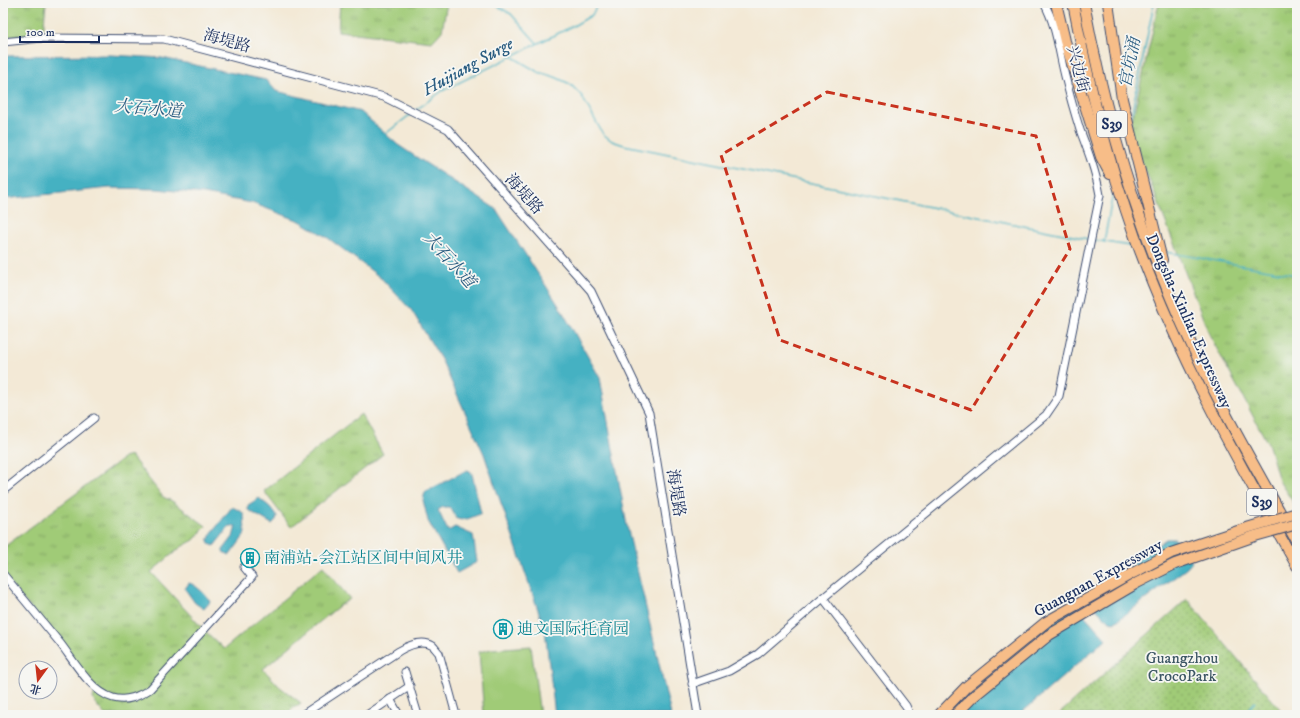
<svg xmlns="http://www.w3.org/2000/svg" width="1300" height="718" font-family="'IM FELL DW Pica','Noto Serif SC',serif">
<defs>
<pattern id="grass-tufts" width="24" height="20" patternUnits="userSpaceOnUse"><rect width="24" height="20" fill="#a0cb77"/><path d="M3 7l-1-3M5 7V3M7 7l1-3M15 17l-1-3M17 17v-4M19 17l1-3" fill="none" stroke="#82a565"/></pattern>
<pattern id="park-dots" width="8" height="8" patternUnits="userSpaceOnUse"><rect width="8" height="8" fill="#a0cb77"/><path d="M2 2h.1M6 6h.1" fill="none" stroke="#82a565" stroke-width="1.8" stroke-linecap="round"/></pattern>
</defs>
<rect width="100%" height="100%" fill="#f6f6f2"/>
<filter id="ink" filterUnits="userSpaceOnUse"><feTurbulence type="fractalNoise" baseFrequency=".025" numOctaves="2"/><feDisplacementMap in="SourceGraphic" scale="8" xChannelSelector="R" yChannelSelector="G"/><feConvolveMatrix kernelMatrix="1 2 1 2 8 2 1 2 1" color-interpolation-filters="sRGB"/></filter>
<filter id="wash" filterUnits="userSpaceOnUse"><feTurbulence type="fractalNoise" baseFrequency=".012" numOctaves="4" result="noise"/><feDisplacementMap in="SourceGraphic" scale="16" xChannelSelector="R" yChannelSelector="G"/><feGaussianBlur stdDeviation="0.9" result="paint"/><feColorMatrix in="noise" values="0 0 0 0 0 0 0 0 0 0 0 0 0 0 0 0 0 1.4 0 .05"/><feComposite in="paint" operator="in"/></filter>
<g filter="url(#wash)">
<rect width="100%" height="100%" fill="#f3e9d6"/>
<g fill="url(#grass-tufts)" stroke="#5e7d6a">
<path d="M3,3h43l-3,31 -40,3z"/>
<path d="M340,3h107l-5,28 -10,11 -94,-11z"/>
<path d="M1159,3h138v505l-18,-27 -10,-35 -60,-112 -58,-150 -22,-50z"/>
<path d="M361,414l22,40 -92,73 -27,-36z"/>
<path d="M131,456l32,41 9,4 34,25 -12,14 -13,7 -30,25 53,58 20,19 99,-83 27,33 -11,7 -76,63 17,18 21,16 -17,12h-179l-10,-12 -2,-5 3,-10 -93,-113v-28h1l120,-89z"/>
</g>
<path fill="url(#park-dots)" stroke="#5e7d6a" d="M1187,599l98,116h-227z"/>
<path fill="#a0cb77" stroke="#5e7d6a" d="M531,646l9,69h-56l-5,-63 12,-3z"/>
<g fill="#44b1c2" stroke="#307090">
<path d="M111,55l51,3 104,22 10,11 85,21 37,33 98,64 65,100 39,69 27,148 44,189h-116l-10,-85 -61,-176 -42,-93 -30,-50 -31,-33 -53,-40 -28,-17 -48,-18 -48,-9 -47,-5 -48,-1 -106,11v-143z"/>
<path d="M467,470l3,1 2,3 9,39c-5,3 -20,10 -25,5 -2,-3 -3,-8 -7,-11h-6l-5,3 10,21 7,-4 18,8 4,27 -20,11 -29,-52 -5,-21 2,-8z"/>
<path d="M259,498l11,9 7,9 -1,4 -4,4 -24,-14v-5z"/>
<path d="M232,507l9,4 3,4 1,17 -1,4 -14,19 -7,-3v-2l10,-13 3,-11h-6l-16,20 -4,-2 -2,-3 3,-7z"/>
<path d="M1166,539h9l13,15 4,8 -5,6 -73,55c-10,-5 -17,-12 -23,-21 23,-24 48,-44 75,-63z"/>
<path d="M189,583c6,1 19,13 21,19l-6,7 -9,-6 -10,-14z"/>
<path d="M1077,607l29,32 -87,76h-63l12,-10 85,-83z"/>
</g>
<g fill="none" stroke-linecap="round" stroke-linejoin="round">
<g stroke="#44b1c2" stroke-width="1.5">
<path d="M492,3l19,11 26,29"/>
<path d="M511,56l27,16 17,5 15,7 11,11 22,39 9,7 12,4 464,94"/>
<path d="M416,110l26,-19 133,-66 17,-10 6,-12"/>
<path d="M1131,117l23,-114"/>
<path d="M384,135l27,-21"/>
<path d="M1094,240l41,7"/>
<path d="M1104,242l9,-49"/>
<path d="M1165,252l132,23"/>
<path d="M1243,715l12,-13"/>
</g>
</g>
</g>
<g filter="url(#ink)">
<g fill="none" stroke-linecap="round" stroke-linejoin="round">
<g stroke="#3b4b70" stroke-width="9">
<g id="minor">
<path d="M3,42l39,-4 122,1 220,58 64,32 143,162 58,122 49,302"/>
<path d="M3,491l91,-73"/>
<path d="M3,574c19,23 38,46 57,69 14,18 30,48 53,55 14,4 26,-2 37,-9l102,-112 -8,-10"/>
<path d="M823,598l83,108 4,9"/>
<path d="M405,672l13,43"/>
<path d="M692,684l37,-13 29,-17 65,-56 223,-183 13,-19 41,-201c-4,-23 -12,-44 -20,-65 -5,-16 -10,-33 -14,-50 -7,-26 -9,-54 -22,-77"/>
<path d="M390,699l9,16"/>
<path d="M302,715l97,-64c10,-6 23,-12 34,-5 2,2 4,5 6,7l17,62"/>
<path d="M367,715l43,-29"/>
</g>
</g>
<g stroke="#3b4b70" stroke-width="12">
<g id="highway">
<path d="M1056,3l9,38 36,116 9,17"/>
<path d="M1073,3c15,79 35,158 62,234 41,115 102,223 162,329"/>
<path d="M1084,3c22,118 58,236 109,345 31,66 68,130 104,194"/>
<path d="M1108,3l14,96 40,161"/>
</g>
</g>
<use href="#minor" stroke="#fff" stroke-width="7"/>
<use href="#highway" stroke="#f7bd88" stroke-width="10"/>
<g stroke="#3b4b70" stroke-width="12" stroke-linecap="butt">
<g id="highway-bridge">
<path d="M939,715l27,-28 80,-65 87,-49 38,-20 79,-26 47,-14"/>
<path d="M955,715l19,-19 75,-61 88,-52 38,-19 80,-28 42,-12"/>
</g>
</g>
<use href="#highway-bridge" stroke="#f7bd88" stroke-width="10"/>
</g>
</g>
<path fill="none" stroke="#c8321e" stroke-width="3" stroke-dasharray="8 5" stroke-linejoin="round" d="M827,92l209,44 34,113 -99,161 -191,-70 -59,-185z"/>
<defs>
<g id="building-ring" transform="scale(1)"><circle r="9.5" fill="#f6f6f2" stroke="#0f9aa8" stroke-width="1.5"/><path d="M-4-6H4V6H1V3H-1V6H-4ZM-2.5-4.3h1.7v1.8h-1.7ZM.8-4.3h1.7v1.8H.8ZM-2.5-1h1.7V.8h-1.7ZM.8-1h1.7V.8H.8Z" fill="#0f9aa8"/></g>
</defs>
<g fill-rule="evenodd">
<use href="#building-ring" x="250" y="558"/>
<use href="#building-ring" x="503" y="629"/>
</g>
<g text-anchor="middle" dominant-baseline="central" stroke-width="3.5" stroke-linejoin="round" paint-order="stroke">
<g fill="#f6f6f2" stroke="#5d6b8a" stroke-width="1">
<rect x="1097" y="111" width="30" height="26" rx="3"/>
<rect x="1247" y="489" width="30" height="26" rx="3"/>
</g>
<g font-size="15" font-weight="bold" fill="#1b2f5e">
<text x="1112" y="124">S39</text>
<text x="1262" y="502">S39</text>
</g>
<g font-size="16" fill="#1b2f5e" stroke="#f6f6f2">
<text transform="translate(227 41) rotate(15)">海堤路</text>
<text transform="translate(1078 69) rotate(76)">兴边街</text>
<text transform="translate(524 194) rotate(48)">海堤路</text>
<text transform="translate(1189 321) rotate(66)">Dongsha-Xinlian Expressway</text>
<text transform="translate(676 493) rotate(81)">海堤路</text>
<text transform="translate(1098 578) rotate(-29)">Guangnan Expressway</text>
</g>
<g font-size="16" fill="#0d838f" stroke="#f6f6f2" text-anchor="start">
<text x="264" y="558">南浦站-会江站区间中间风井</text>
<text x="517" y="629">迪文国际托育园</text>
</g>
<g font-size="16" fill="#3c5664" stroke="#f6f6f2">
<text x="1182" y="658">Guangzhou<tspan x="1182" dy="18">CrocoPark</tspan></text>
</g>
<g font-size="17" font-style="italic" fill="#295c81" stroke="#f6f6f2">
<text transform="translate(1130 63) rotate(-79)">官坑涌</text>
<text transform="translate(468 67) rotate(-29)">Huijiang Surge</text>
<text transform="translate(148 109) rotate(5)">大石水道</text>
<text transform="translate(449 260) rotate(48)">大石水道</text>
</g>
</g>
<rect width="1300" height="718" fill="none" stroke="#f6f6f2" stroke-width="16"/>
<g transform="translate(38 680) rotate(195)"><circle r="19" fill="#f6f6f2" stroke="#9ea6b7"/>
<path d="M0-3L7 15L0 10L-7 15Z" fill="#c8321e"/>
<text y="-6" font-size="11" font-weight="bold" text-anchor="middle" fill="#1b2f5e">北</text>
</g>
<path d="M20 36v6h79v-6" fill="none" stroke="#1b2f5e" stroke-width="2"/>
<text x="26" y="36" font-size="12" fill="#1b2f5e" stroke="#f6f6f2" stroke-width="3" paint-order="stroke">100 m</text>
</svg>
